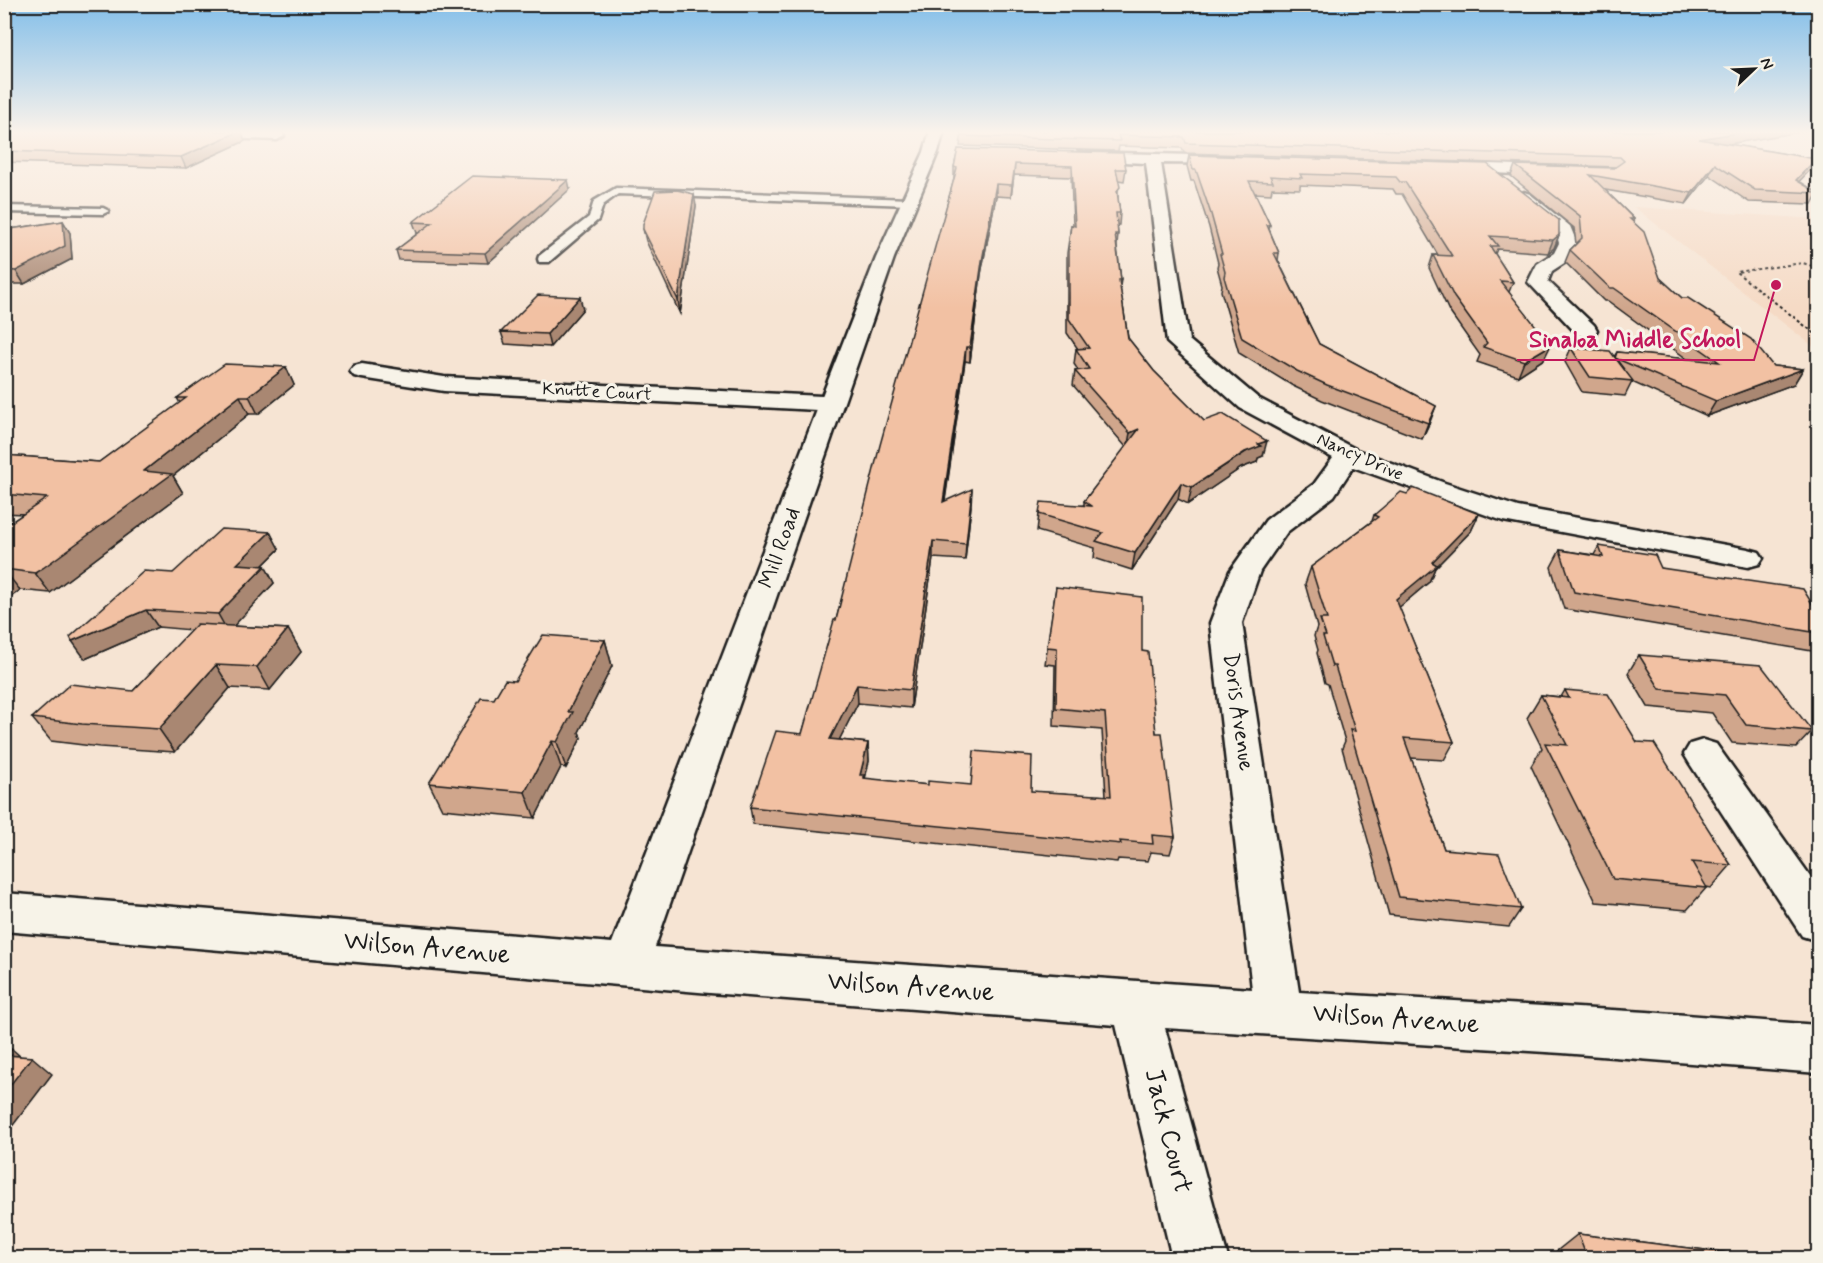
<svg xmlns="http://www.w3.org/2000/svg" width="1823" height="1263" font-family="Mynerve,sans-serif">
<rect width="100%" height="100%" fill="#f6e4d3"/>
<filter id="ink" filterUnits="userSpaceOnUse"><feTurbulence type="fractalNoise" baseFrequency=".0167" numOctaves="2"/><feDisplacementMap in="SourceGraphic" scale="12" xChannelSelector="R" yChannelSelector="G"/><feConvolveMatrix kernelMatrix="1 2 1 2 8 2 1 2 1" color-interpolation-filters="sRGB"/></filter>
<g filter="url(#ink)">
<path fill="#f5dac5" d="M1634,207l184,12v131z"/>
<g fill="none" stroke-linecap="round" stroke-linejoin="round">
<g stroke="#1c1c1c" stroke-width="5">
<g id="lane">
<path d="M616,188l293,11 6,3 -6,3 -291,-11 -15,11 -5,15 -49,42h-10l-1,-3 1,-3 50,-39 5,-16z"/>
<path d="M4,206l99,2 6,3 -6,3 -99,-2z"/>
</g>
</g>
<g stroke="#1c1c1c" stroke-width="5">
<g id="street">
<path d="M137,131h129l16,2 2,3 -7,4 -133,-5z"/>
<path d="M930,131h14l-6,21 -44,106 -239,689 597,42 -42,-366 20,-52 36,-51 48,-36 19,-26 -93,-50 -73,-66 -21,-179 -67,-3 -7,-4 7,-4 153,4 5,2 3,3 -3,3 -76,-1 28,177 69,58 99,52 88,33 73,24 230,42 11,3 4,6 -4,6 -11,3 -245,-46 -150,-54 -19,29 -47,36 -27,39 -18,52 57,369 348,20 171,13v48l-256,-20 -397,-25 63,230h-56l-56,-233 -406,-32 -706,-62v-38l608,50 205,-533 -373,-19 -82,-13 -8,-2 -4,-5 4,-5 8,-2 82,13 378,19 54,-138 48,-106z"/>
<path d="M1451,163l108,3 8,5 -8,5 -113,-5 -3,-3z"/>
<path d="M1524,192l6,2 40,32 7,17 -8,17 -17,11 -4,10 46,44 3,5 -3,5 -8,1 -8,-1 -50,-53 9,-18 17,-11 5,-10 -3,-11 -40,-35z"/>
<path d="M1703,740l13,4 102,143v54l-16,-5 -112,-172 -6,-10 6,-10z"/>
</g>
</g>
<path stroke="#1c1c1c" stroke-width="2" stroke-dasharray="3 3" stroke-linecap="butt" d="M1818,268l-15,-5 -67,9 82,64"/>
<use href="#lane" fill="#f7f3e8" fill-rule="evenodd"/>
<use href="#street" fill="#f7f3e8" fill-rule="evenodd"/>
</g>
<g fill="#d0a68c" stroke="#1c1c1c" stroke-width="1.5">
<path d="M4,131l241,10 -59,27 -182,-6z"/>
<path d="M962,131h843l-78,13 89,15 -6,11 -11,11 19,12 -6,11 -63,-2 -40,-27 -23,29 -81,-14 29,29 -1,2 27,57 22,20 91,68 30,3 -9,15 -87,32 -75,-34 -7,14 -43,-4 -17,-30 6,-14 43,9 3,-5 70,7 -79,-58h-4l-39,-39 5,-12 6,-6 -2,-16 -63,-52 4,-11 99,3 1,-1 -431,-14 -2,-5 -63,-2 -1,5 -158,-5z"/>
<path d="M958,149l168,20 -2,12 -6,-1v18l2,15 -1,12h-2l1,9 -1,12 4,34 -1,6 8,52 26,33 50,50 59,35 -5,2 -1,4 -16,6 -53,36 -10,-5 -46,71 -38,-12 1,-10 -58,-17 2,-17 45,-9v-4l42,-54 -53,-62 2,-14 3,-1 -4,-6 2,-15h2l-11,-16v-80l4,-28h2l-2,-48 -57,-2 -3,22 -15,-1 -15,78 -11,88 -5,-1 -20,140 26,5 -6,54 -32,-2 -22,150 -53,-5 -19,37 29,3 1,18 -4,18 63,6 178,11 -4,-66 -48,-4 1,-61 -10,-1 11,-77 86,64 14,82 19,104 -5,17 -19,-2 -3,9 -30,-2 -1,3 -364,-38 -3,-17 52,-73 34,-114 118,-441v-12z"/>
<path d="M1189,155l298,9 72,71 -5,13 -6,5 -51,-4 -2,5 18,28 -4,10 35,67 -26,17 -41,-14 3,-7 -31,-44 -20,-43 4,-13h5l-36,-61h-6l-3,-5 -93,-4v4l-28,-1 -1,6 -16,-1 15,32 -1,4 10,24 -1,7 41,84 117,62 -14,33 -100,-39 -29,-14 -54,-33 -18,-62 1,-6 -5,-18 1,-4 -9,-36 -15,-46h-3l-4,-15z"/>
<path d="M570,189l-82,74 -89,-3 -3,-10 22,-17h-1l-4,-11z"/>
<path d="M696,206l-16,108 -34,-73 -3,-12z"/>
<path d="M63,221l7,12 2,26 -48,25h-20v-54z"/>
<path d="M583,309l-33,38 -45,-3 -4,-12z"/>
<path d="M286,367l8,18 -36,29h-9l-76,62 10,17 -133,100 -30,-3 -16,12v-75l19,-13 -19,-1v-58l95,7 81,-59 -3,-5z"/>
<path d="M1479,514l-8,17 -36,37 -6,14 -30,25 55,135 -10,18 -33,-2 33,91 77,60 -12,18 -120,-12 -47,-167 3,-7 -17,-57 -3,-1 -8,-30 1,-3 -4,-14 3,-9 -12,-43 6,-17 61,-46 2,-6z"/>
<path d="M270,532l9,17 -17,17h3l9,17 -41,43 55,3 13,23 -31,38 -40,-2 -55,64 -75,-5 -49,-6 -19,-23 101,-27 59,-61 -34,-3 -73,32 88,-86z"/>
<path d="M1599,546l62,22 157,45v39l-254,-43 -13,-42 9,-17 34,5z"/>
<path d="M605,640l7,26 -33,66 2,6 -15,30 -5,-1 -26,51 -93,-9 -13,-26 86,-102z"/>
<path d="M1639,655l173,76 -16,17 -64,-5 -20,-30 -64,-6 -20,-34z"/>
<path d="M1565,690l72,52 94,123 -20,23 -4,-1 -20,23 -91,-8 -65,-136 11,-18 -15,-30 14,-23 20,2z"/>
<path d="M1578,1234l191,24h-215l-1,-4z"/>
</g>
<g fill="#a98772" stroke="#1c1c1c" stroke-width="1.5">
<path d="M240,131h1l4,10 -59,27 -5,-11z"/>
<path d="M1748,131h57l-111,19 5,-11z"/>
<path d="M1816,159l-6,11 -20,21 6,-11z"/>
<path d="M1015,164l-1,11 -3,22 1,-12z"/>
<path d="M1715,164l-6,11 -23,29 6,-11z"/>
<path d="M568,180l2,9 -82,74 -3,-10z"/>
<path d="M996,184v12l-15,78 -11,88v-15l12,-86z"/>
<path d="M694,194l2,12 -16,108 -2,-14z"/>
<path d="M63,221l7,12 2,26 -48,25 -8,-13z"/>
<path d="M1559,235l-5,13 -6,5 5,-13z"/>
<path d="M580,297l3,12 -33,38 -3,-13z"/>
<path d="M1551,345l-7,14 -26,17 6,-15z"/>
<path d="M966,347l-1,14 -23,158 1,-17z"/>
<path d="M286,367l8,18 -36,29 -9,-18z"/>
<path d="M1803,369l-9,15 -87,32 9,-15z"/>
<path d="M240,396l9,18 -76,62 10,17 -133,100 -15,-20 109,-102z"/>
<path d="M1436,406l-6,16 -8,17 6,-16z"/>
<path d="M1139,429l-12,20 3,-16z"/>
<path d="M1267,441l-4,15 -5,2 -1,4 -16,6 -53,36 4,-17 66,-43z"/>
<path d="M1181,483l-3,16 -46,71 3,-17z"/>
<path d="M972,489l-1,17 -6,54 1,-16z"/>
<path d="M1479,514l-8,17 -36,37 -6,14 -40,34 7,-17z"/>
<path d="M270,532l9,17 -32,32 -10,-17z"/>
<path d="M933,541v17l-22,150v-18z"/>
<path d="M265,566l9,17 -46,49 -10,-18z"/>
<path d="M4,570l16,20 -16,12z"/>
<path d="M146,610l12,17 -73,32 -13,-18z"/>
<path d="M288,629l13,23 -31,38 -13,-23z"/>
<path d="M605,640l7,26 -33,66 2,6 -15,30 -9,-26 11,-30z"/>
<path d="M216,665l14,23 -55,64 -16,-23z"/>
<path d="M857,685l1,18 -27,53 -1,-17z"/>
<path d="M552,741l9,26 -26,51 -10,-26z"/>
<path d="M868,743l1,18 -4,17 -5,-3z"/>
<path d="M12,1049l16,14 4,-6 20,17 -48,63v-44l3,-38z"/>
</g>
<g fill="#f2c1a3" stroke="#1c1c1c" stroke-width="1.5">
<path d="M4,131h236l-59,26 -177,-6z"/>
<path d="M962,131h786l-49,8 117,20 -20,21 22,13 -63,-3 -40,-26 -23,29 -102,-18 44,44h-4l14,13 16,46 22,20h6l63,41 22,27 30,3 -87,32 -101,-43 2,-6 102,10 -105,-74h-4l-40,-38 12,-12 -2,-22 -65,-51 99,3 10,-7 -4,-4 -434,-14 -2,-6 -66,-2 2,6 -159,-5z"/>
<path d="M958,149l165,4 3,16h-10l4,18 -3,4 3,22h-4l2,21h-3l6,46h-2l9,58 26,33 50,50 19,-7 44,27 -9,3 3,2 -16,6 -53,35 -11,-4 -46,70 -39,-12 7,-8 -64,-19 2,-12 50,4 -7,-5 55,-72 -9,4 -55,-62 14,-2 -13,-20 13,-1 -20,-29v-78l2,-16 4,1 -3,-60 -57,-2 -3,21 -16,-1 -14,77 -12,86h-4l-23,155 29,-13 -6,55 -33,-3 -22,149 -54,-5 -27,54 38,4 -8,32h4v3l64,7v-4l43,4 3,-34 58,5 -1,35 80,5 -6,-83 -49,-5 1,-60 -10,-1 9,-60 86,10v54l6,1 8,81h6l13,104 -23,-2 1,9 -33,-3 1,3 -371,-37 26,-76 26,3 32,-114h2l44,-175 77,-277 -3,-1z"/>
<path d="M1189,155l298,9 72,56v15l-6,5 -63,-4 8,10h-8l23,36 -13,-1 51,64 -27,16 -41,-14 4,-4 -33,-46 -21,-42 19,1 -47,-74h-5l-4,-5 -96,-3 2,4 -32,-2 3,6 -24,-1 21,44h-3l12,28h-5l45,91 117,62 -8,17 -101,-38 -30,-14 -55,-33 -18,-61 1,-5 -5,-18h2l-11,-40 -15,-44h-3z"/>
<path d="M472,176l96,4 -83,73 -89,-3 36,-27 -19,-1z"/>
<path d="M677,190l17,4 -16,106 -35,-71v-5l12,-33z"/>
<path d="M63,221l2,25 -49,25 -12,-1v-40z"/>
<path d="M538,295l42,2 -33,37 -46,-2z"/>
<path d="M1571,348l39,3 23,30 -43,-4z"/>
<path d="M225,364l61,3 -37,29h-9l-96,75 28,3 -129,94 -8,5 -31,-4v-42l43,-29 -43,-4v-39l95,7 87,-64h-9z"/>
<path d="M1413,488l66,26 -47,48 5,3 -41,34 58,143 -50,-4 40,111 55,5 22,55 -122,-12 -49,-167 5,1 -20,-65h-3l-9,-30h3l-6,-17h7l-16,-52 67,-50 -4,-2 27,-23 6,2z"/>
<path d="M221,529l49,3 -33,32 28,2 -47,48 -72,-4 -74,31 -2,-4 74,-66 29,2z"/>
<path d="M1599,546l56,9 6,13 142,21 15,24v20l-244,-41 -14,-42 43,7z"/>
<path d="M197,624l91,5 -31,38 -41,-2 -57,64 -77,-5 -50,-6 38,-34 63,7z"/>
<path d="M543,635l62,5 -37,72h5l-16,30 -5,-1 -27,51 -96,-9 52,-85 13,1 11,-19 10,1z"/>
<path d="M1639,655l122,10 51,66 -66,-6 -21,-30 -65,-6z"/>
<path d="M1565,690l43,4 29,48 17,1 77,122 -39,-3 15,26 -94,-9 -68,-136 22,2 -26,-50 28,3z"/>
<path d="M4,1048l8,1 -5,6 25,2 -28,36z"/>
<path d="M1578,1234l191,24h-182z"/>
</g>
</g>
<linearGradient id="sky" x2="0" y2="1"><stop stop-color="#82bee9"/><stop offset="0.43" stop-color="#fbf3eb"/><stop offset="1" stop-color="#fbf3eb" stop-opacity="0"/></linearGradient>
<rect width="1823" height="308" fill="url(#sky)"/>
<g text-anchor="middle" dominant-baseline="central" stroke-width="6" stroke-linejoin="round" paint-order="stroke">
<g font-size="18" fill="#1c1c1c" stroke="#f7f3e8">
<text transform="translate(597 392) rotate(3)">Knutte Court</text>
<text transform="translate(1360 457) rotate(24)">Nancy Drive</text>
</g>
<g font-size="22" fill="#1c1c1c" stroke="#f7f3e8">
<text transform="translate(780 548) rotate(-70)">Mill Road</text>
<text transform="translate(1238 712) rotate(82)">Doris Avenue</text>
</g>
<g font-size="27" fill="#1c1c1c" stroke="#f7f3e8">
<text transform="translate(427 948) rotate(5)">Wilson Avenue</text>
<text transform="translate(911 987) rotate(4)">Wilson Avenue</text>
<text transform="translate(1396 1019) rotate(4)">Wilson Avenue</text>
<text transform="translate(1168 1131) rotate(76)">Jack Court</text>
</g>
</g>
<path fill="none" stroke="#c2185b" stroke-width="2" d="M1776 285L1754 360H1517"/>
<circle fill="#c2185b" stroke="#f7f3e8" stroke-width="2" cx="1776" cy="285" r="6"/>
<g font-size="24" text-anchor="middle" font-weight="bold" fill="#c2185b" stroke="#f7f3e8" stroke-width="6" stroke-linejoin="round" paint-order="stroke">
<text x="1635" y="347">Sinaloa Middle School</text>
</g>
<rect width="1823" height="1263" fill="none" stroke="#f7f3e8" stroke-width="24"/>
<rect x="12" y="12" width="1799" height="1239" fill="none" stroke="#1c1c1c" stroke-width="2" filter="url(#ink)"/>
<g transform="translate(1754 69) rotate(67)" stroke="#f7f3e8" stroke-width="4.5" paint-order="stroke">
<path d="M0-4.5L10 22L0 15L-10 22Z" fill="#1c1c1c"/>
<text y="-9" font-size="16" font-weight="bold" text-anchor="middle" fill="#1c1c1c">N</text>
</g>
</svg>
